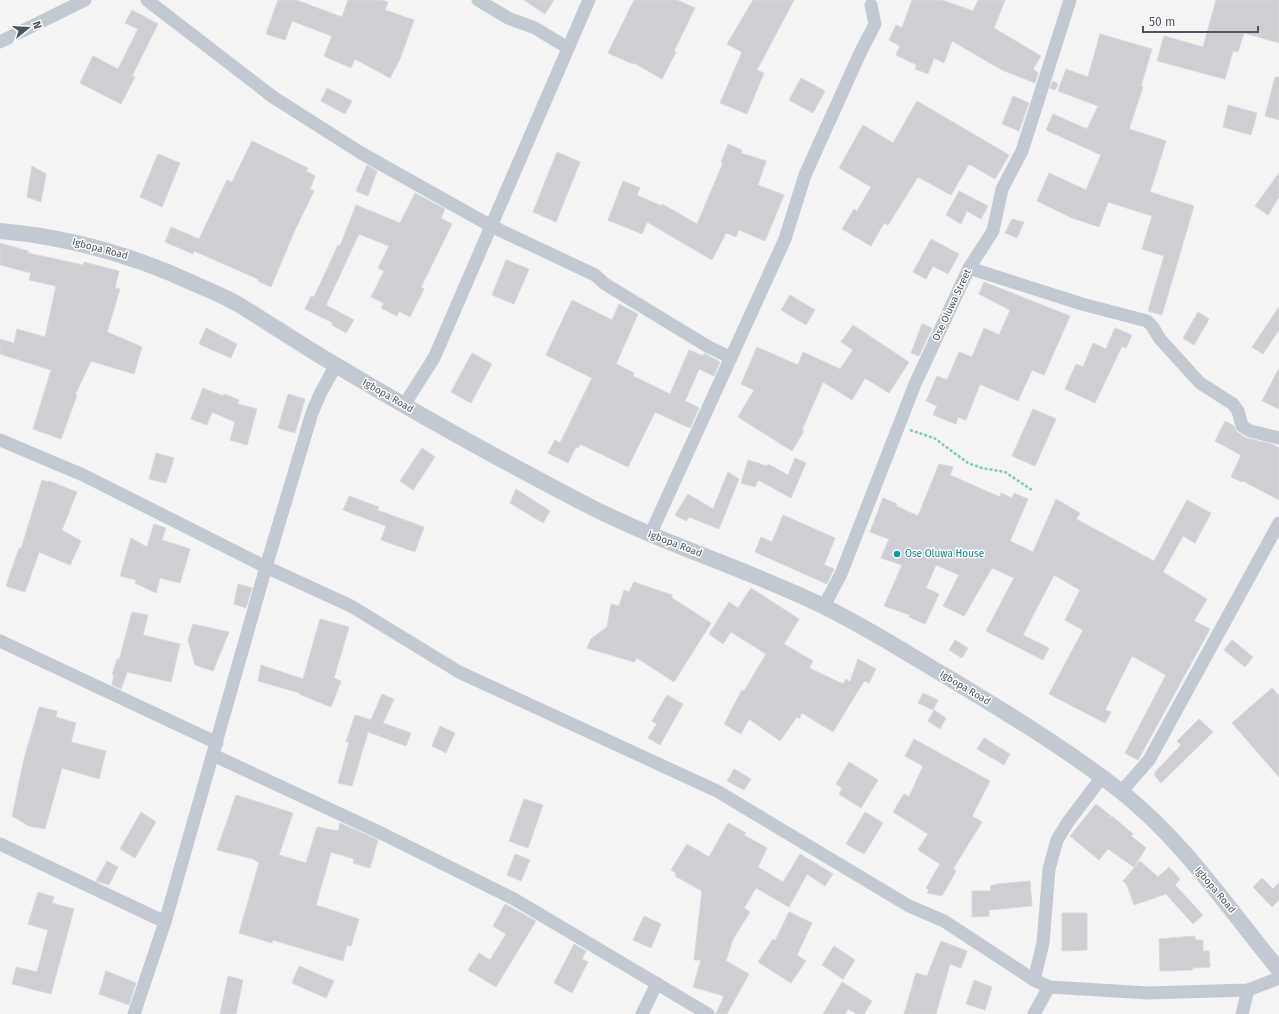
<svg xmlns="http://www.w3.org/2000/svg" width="1279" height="1014" font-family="'Fira Sans',sans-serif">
<rect width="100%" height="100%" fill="#f5f3f3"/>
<g fill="#cdcfd5" stroke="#d7d9de">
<path d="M278,0h18l46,17 6,-17h33l7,2 -3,8 29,10 -14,39 -10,19 -35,-19 -4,9 -27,-12 8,-20 -40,-15 -7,19 -19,-6z"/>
<path d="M524,0h30l-9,14z"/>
<path d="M634,0h43l18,8 -21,43 2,1 -14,27 -28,-16 -1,1 -25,-11z"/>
<path d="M753,0h41l-37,70 7,3 -17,41 -27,-11 22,-51 -15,-8z"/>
<path d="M912,0h30l31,11 5,-11h27l-11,28 47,28 -8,13 5,4 -3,10 -33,-13 -50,-29 -8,22 -10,-5 -6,16 -13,-5 2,-4 -21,-10 4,-9 -11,-6 7,-15 6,3z"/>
<path d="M1216,0h63v43l-35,-10 -6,19 -5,-1 -8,28 -68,-18 7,-25 39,11z"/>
<path d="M132,10l26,14 -26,52 3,1 -14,27 -41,-21 13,-27 25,13 20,-40 -13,-6z"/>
<path d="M1100,34l52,15 -11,37 2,1 -14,42 37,12 -16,51 44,14 -32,109 -14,-4 16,-55 -22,-7 10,-33 -44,-14 -9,25 -27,-9 -35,-17 12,-28 37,17 15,-35 -55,-25 7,-16 34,15 11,-23 -40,-15 8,-22 22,8z"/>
<path d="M1275,77h4v43l-14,-4z"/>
<path d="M801,78l24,13 -12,22 -24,-13z"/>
<path d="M1053,81l5,3 -3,6 -5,-2z"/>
<path d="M327,88l25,13 -7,13 -24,-13z"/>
<path d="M1013,96l16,7 -10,28 -17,-7z"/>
<path d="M917,101l92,54 -14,24 -26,-15 -18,31 -33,-18 -30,48 -4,-2 -13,23 -29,-17 12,-20 3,2 14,-24 -32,-19 24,-43 30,18z"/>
<path d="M1228,105l29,8 -6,22 -28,-8z"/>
<path d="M252,141l56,27 -2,3 9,5 -5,13 4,2 -20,41 -23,55 -13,-6v-2l-64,-28 -1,3 -28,-12 6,-15 28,12 28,-59 5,2z"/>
<path d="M728,144l14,6 -1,3 25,8 -8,24 26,10 -19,46 -26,-11 -3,7 -10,-4 -14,27 -65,-38 -5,12 -34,-14 15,-39 17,7 -3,7 24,11 1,-2 35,20 26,-61 -2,-1z"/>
<path d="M557,152l23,10 -24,60 -23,-10z"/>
<path d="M158,154l22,9 -18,44 -22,-10z"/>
<path d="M367,165l10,6 -9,25 -12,-5z"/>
<path d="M32,166l14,8 -5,28 -14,-5z"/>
<path d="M1279,173v24l-11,18 -13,-9z"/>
<path d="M959,191l29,15 -7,13 -14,-8 -6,13 -15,-9z"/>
<path d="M415,193l30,16 -4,9 11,6 -31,63 3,2 -14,28 -11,-6 -2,5 -16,-8 3,-5 -13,-6 13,-26 -6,-3 11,-22 -30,-12 -33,71 28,15 -8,13 -14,-8 1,-2 -28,-14 6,-13 3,1 24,-52 2,1 16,-41 44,18z"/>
<path d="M1012,219l12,3 -7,16 -12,-5z"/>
<path d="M931,239l28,15 -11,20 -15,-8 -7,13 -13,-7z"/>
<path d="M0,243l28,8v2l55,12 1,-3 35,9 -4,17 5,1 -13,43 35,15 -8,27 -43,-13 -16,34h2l-16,44 -28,-10 18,-59 -51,-16v-15l14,4 3,-14 28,8 11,-51 -27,-6 2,-7 -31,-8z"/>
<path d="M506,260l23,9 -15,35 -22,-9z"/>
<path d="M984,282l86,34 -26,59 -12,-5 -14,31 -38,-17 -14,36 -8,-3 -2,7 -23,-9 4,-9 -11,-5 11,-25 10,4 12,-28 13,5 12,-29 15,7 11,-25 -31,-16z"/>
<path d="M790,295l25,15 -9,15 -25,-15z"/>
<path d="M572,300l40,20 7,-16 19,10 -22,50 18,9 -1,3 37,18 19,-44 14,6 1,-3 16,9 -6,14 -15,-7 -14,32 14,7 -9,20 -35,-16 -27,55 -48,-23 -2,4 -2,-1 -8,16 -20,-10 7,-13 5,3 32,-65 -46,-23z"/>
<path d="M1279,307v23l-16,24 -11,-7z"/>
<path d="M1198,312l11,7 -15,26 -11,-7z"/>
<path d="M922,324l10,4 -13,28 -8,-3z"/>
<path d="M853,325l56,37 -20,31 -24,-15 -13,22 -29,-18 -21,48 2,1 -12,20 -54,-34 16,-27 -13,-6 16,-37 41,18 5,-13 37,17 13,-19 -12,-8z"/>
<path d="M206,328l31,16 -6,14 -32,-14z"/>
<path d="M1115,328l17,7 -6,13 -4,-2 -27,57 -30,-14 11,-25 7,3 10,-24 13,6z"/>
<path d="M472,353l20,11 -21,39 -20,-11z"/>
<path d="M1279,368v41l-17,-8z"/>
<path d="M203,388l20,8 1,-2 15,6 -1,4 19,5 -10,36 -17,-5 5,-18 -23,-10 -5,13 -16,-6z"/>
<path d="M288,394l17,5 -10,34 -17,-5z"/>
<path d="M1033,409l23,10 -21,47 -23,-10z"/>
<path d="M1225,421l9,5 3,6 9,6 26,6 7,4v52l-36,-19 -1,1 -11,-5 10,-22 -26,-14z"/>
<path d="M422,448l13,9 -22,33 -13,-9z"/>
<path d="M156,453l18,5 -8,25 -17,-4z"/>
<path d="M795,458l11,5 -15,35 -33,-18 -3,7 -14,-4 7,-23 19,6 1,-2 20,11z"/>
<path d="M939,464l14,3 -3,8 50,22 1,-4 11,5 2,-5 14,6 -18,42 23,11 23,-53 24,14 -4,6 78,42 33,-61 24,13 -16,30 -12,-7 -20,36 44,27 -13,22 16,8 -72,131 -13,-7 41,-78 -34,-19 -27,54 6,2 -6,11 -56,-29 34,-64 -18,-10 15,-30 -26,-15 -31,60 26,13 -6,12 -57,-29 28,-53 -22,-10 -28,48 -21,-10 16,-31 -23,-10 -10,23 13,6 -14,30 -16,-7 1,-2 -26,-9 18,-41 -21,-7 8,-19 -19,-7 13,-34 14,6 -1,2 22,10z"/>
<path d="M728,472l11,7 -20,50 -30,-12 -3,4 -11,-6 13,-21 25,15z"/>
<path d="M42,480l6,2 1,-1 28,11 -15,38 19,11 -11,24 -31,-13 -14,40 -19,-6 13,-38 2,1z"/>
<path d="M516,489l34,22 -7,12 -33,-20z"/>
<path d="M349,496l30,11 -2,3 47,17 -9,25 -34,-12 5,-14 -43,-16z"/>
<path d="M783,515l52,23 -11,27 10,4 -7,15 -72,-32 6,-15 11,5z"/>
<path d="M154,524l12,4 -4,12 28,9 -10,34 -20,-5 -4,15 -21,-10 1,-3 -16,-4 11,-38 16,9z"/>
<path d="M634,582l38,13v3l39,25 -37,59 -37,-24 -3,4 -47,-14 4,-9 16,-12 4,-23 8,2 5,-16 5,2z"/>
<path d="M238,584l14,4 -6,20 -12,-4z"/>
<path d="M751,588l48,31 -15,25 29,17 -4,7 34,16 3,-5 4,3 8,-23 18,10 -7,14 -5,-2 -31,51 -31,-19 -3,6 -2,-2 -17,24 -31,-22 -8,15 -17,-10 18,-34 2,1 22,-37 -35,-22 -8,12 -14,-10 20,-32 9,6z"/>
<path d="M132,612l16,3 -5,20 37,9 -9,38 -44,-10 -6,17 -9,-4 2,-10h-2l5,-16 2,1z"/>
<path d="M320,619l29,8 -15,51 7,3 -10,26 -32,-13 1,-1 -42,-12 3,-16 42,14z"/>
<path d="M193,624l36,8 -16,39 -18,-6 -7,-25z"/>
<path d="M955,640l13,8 -6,10 -13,-8z"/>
<path d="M1232,640l21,17 -8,10 -21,-17z"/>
<path d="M1272,688l7,8v81l-47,-54z"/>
<path d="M923,693l15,7 -5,10 -15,-7z"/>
<path d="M382,694l12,5 -11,24 28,10 -5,13 -38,-14 -16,54 -14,-3 11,-41h-3l9,-27 16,5z"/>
<path d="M667,695l16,9 -23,41 -12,-7 9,-14 -5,-3z"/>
<path d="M39,707l18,4 -1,6 20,6 -5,19 35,9 -7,28 -37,-11 -17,61 -16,-3 -17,-10 12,-57z"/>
<path d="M934,710l12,8 -6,11 -12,-8z"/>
<path d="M1199,719l14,13 -52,51 -6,-7v-4l26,-27 -4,-4z"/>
<path d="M440,726l15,7 -9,20 -14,-7z"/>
<path d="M984,738l26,16 -6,11 -27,-16z"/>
<path d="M914,739l76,42 -18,35 10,6 -29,47 3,2 -14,25 -15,-3 2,-3 -3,-2 14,-24 -22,-14 10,-16 -35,-22 11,-18 5,3 14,-31 -18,-10z"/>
<path d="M849,762l29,18 -17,28 -22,-14 3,-6 -6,-4z"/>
<path d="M734,769l17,10 -7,11 -17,-9z"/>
<path d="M236,795l57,18 -14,42 27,8 11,-36 21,4 2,-8 38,17 -8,28 -17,-5 1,-4 -23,-7 -15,53 43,14 -8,27 -4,-1 -4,16 -70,-21 -1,3 -33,-10 20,-70 -6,-4 -36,-9z"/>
<path d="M524,799l19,6 -15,43 -19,-7z"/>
<path d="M1096,804l14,11 -2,3 4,-2 21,18 -2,2 15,12 -12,19 -26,-18 -9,11 -29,-24z"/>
<path d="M141,812l15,10 -21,36 -15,-9z"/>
<path d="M865,812l18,11 -19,31 -18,-10z"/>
<path d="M728,823l18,10 -2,2 23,13 -9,19 25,15 17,-28 33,20 -8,12 -18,-12 -18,33 -33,-19 -12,20 6,4 -17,27 -7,22 23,13 -22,40h-11l8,-18 -31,-9 8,-27h-7l8,-69 -27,-15 1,-3 -5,-3 16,-26 22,13z"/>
<path d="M515,854l15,6 -9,21 -14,-6z"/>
<path d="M107,861l11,6 -9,18 -13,-4z"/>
<path d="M1140,861l18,16 11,-10 11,12 -5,6 28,30 -10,9 -27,-30 -32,11 -7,-20 -4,-4z"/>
<path d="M1262,878l11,11 6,-7v18l-7,7 -19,-20z"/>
<path d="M1030,881l2,25 -43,4v6l-17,1v-26h19l-1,-5 8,-2z"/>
<path d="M38,892l16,5 -2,6 22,6 -23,85 -39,-10 4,-17 21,5 11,-42 -20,-6z"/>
<path d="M505,904l31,17 -40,66 -28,-17 11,-17 11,7 16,-26 -13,-8z"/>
<path d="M789,912l23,11 -15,32 9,6 -15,22 -33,-21 15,-23 2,2z"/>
<path d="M1062,913h25v37l-25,1z"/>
<path d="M644,916l17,8 -10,24 -18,-8z"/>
<path d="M1195,936v4h8v11h6l1,16 -17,1 -1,2 -32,1 -1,-32z"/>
<path d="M941,941l26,10 -6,17 -11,-4 -14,50h-32l12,-41 11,3z"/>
<path d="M574,944l12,7 -4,8 6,3 -16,31 -18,-10z"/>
<path d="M834,946l21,14 -12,19 -21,-14z"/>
<path d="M299,966l35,15 -8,17 -34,-15z"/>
<path d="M106,971l30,12 -7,22 -30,-11z"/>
<path d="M228,976l15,4 -7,34h-16z"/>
<path d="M974,980l18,7 -7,23 -19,-6z"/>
<path d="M842,982l30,19 -8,13h-7l-9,-5 -3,5h-22z"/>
</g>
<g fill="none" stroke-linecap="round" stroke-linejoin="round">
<path stroke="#7ad0a6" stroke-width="2.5" stroke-dasharray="3 2" stroke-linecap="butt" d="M910,430l24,8 34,25 14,5 23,4 27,18"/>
<g stroke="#c1cad2" stroke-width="13">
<path d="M147,0l126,97 88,56 130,73 104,49 10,9 102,62 24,12"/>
<path d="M478,0l30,18 27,10 33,20"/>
<path d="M0,42l85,-42"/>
<path d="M969,268l113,36 65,17 5,5 8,13 40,44 33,21 5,7 4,15 8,5 29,7"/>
<path d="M404,405l30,-47 155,-358"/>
<path d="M0,440l83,35 183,92 85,39 108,66 258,119 192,115 35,15 90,59"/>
<path d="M650,535l135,-296 20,-64 56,-124 11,-21 3,-6 -4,-19"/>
<path d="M824,606l17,-32 74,-190 54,-116 24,-37 9,-42 20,-38 48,-151"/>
<path d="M0,641l217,102"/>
<path d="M213,755l170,79 131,65 194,115"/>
<path d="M1121,792l28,-32 130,-237"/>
<path d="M0,844l165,78"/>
<path d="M1049,987l100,6 99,-3 31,-12"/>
<path d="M134,1014l31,-92 101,-355 46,-154 8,-19 16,-29"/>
<path d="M642,1014l15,-31"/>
<path d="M1034,1014l15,-27 -15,-7 9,-37 6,-74 8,-29 11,-18 34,-45"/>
<path d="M1242,1014l6,-24"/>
</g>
<path stroke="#c1cad2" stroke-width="16" d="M0,231c68,6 133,24 195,53 14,6 28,12 41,19 35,21 68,44 103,64 82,49 165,95 250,139 76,39 159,63 236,101 43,21 83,47 124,71 58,35 116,70 170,112 64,50 109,118 160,180"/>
</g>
<circle fill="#0f9aa8" stroke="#fff" stroke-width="1.5" cx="897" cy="554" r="4"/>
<g text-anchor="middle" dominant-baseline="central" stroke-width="3" stroke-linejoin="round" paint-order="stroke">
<g font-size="10" fill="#4a5661" stroke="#fff">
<text transform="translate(100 249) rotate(15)">Igbopa Road</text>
<text transform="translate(952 305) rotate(-65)">Ose Oluwa Street</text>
<text transform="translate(388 396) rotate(30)">Igbopa Road</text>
<text transform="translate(675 544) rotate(21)">Igbopa Road</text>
<text transform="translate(965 688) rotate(31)">Igbopa Road</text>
<text transform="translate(1215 890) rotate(50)">Igbopa Road</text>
</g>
<g font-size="10" fill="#0d838f" stroke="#fff" text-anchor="start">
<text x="905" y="554">Ose Oluwa House</text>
</g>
</g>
<g transform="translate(28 28) rotate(72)" stroke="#ffffff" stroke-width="3" paint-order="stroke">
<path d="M0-3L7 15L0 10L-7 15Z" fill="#4a5661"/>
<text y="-6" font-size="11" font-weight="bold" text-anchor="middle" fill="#4a5661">N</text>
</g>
<path d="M1143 26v6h115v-6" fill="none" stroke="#4a5661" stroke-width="2"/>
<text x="1149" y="26" font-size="12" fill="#4a5661" stroke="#ffffff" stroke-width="3" paint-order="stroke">50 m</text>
</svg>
